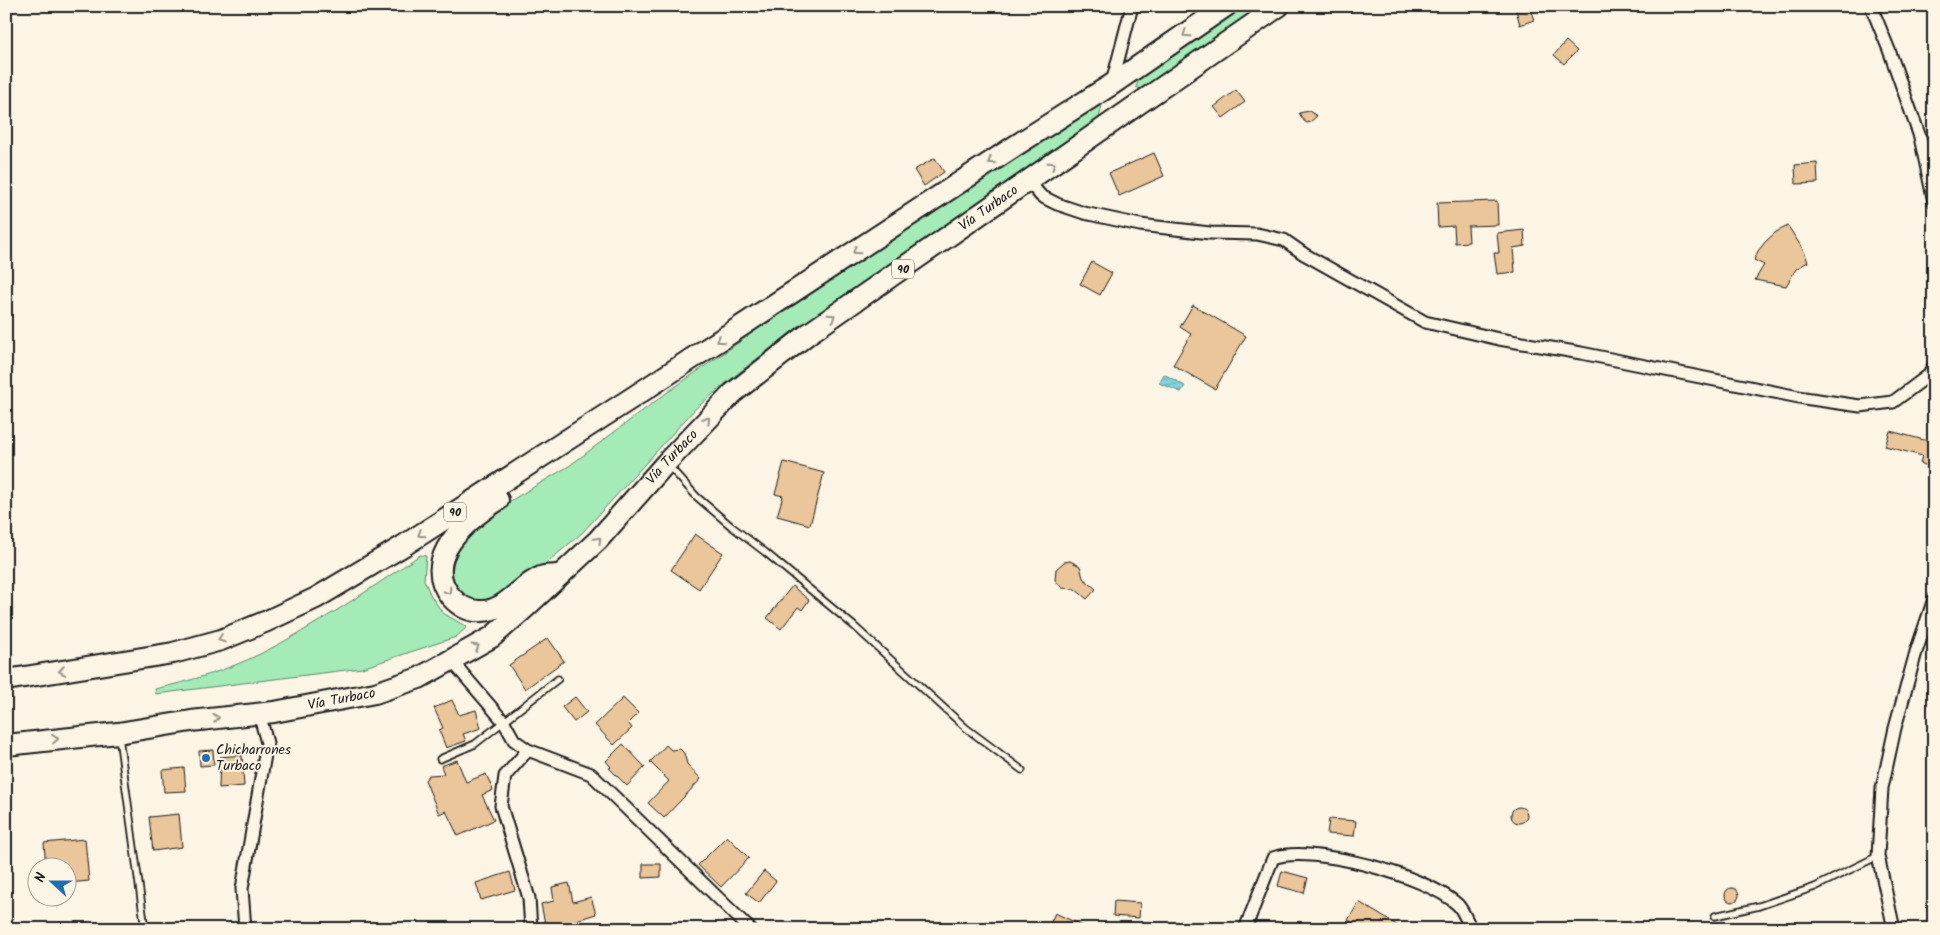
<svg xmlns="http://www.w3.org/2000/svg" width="1940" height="935" font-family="Kalam,sans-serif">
<defs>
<pattern id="water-rules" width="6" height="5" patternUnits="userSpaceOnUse" patternTransform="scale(1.25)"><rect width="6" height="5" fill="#82d4da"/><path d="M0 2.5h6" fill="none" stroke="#70b5ba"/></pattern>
</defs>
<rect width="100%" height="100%" fill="#fcf5e5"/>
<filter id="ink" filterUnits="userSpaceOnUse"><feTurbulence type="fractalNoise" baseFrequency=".02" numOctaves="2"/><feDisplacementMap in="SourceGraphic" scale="10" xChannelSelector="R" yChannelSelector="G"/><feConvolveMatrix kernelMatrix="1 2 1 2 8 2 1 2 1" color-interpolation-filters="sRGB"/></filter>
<g filter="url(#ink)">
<g fill="#a4ebb8" stroke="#60846a">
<path d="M1244,6h20l-121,84 -7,-3 3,-8z"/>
<path d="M1103,101l-4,17 -309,215 -54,42 -41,34 -113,124 -72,61 -19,9 -21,-4 -13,-8 -8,-14 3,-21 14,-22 24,-21 79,-47 96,-72 90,-63z"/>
<path d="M420,555l6,1 -2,24 7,16 12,17 24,14 -11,10 -94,31 -206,26 -1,-5c36,-8 72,-19 105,-35 56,-28 109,-64 160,-99z"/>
</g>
<path fill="url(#water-rules)" stroke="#598a8e" d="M1164,374l21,12 -4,6 -22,-9z"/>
<g fill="#eac69a" stroke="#1c1c1c">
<path d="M1515,6h14l5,14 -14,5z"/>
<path d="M1566,41l11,10 -13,13 -10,-9z"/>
<path d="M1236,90l9,12 -22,16 -9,-11z"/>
<path d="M1309,111l8,5 -7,6 -3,1 -3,-2 -5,-8z"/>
<path d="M1154,153l10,23 -45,20 -10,-23z"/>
<path d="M935,158l9,14 -20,14 -10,-16z"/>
<path d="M1817,163l1,20 -22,1 -1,-19z"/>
<path d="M1497,201l1,24 -30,1 1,16 -14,1 -1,-17 -16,1 -1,-24z"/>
<path d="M1788,226l16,25 4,11 -12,7 -10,17 -31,-6 9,-15 -10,-5 4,-9 8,-10 10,-9z"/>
<path d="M1524,230l1,16 -12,2 2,24 -18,2 -3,-21h5l-2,-20z"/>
<path d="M1092,262l20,11 -12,22 -20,-11z"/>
<path d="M1193,305l53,31 -31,53 -42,-24 18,-31 -11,-7z"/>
<path d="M1933,428l1,32 -4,7 -10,-4 2,-7 -37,-10 5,-15 38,10z"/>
<path d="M784,462l40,11 -14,52 -33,-9 6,-20 -8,-2z"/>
<path d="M695,534l28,19 -24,36 -28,-19z"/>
<path d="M1070,561l10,5 3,12 13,11 -9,10 -12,-10 -13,-1 -7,-8 1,-11 8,-7z"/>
<path d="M792,586l17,14 -7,10 -4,-3 -17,22 -14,-11z"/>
<path d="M548,638l16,23 -39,28 -16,-24z"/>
<path d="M575,697l12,15 -13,10 -12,-15z"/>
<path d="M623,698l15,15 -10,10 4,5 -18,17 -19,-20z"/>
<path d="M452,700l7,15 17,-5 5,18 -18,6 3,7 -20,7 -7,-18 4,-2 -9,-20z"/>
<path d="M623,744l22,23 -18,19 -18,-18 2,-1 -5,-6z"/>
<path d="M666,745l5,5 9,-1 4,4 3,11 14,15 -37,39 -16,-15 21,-22 -19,-19z"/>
<path d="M213,750l1,15 -14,1 -1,-15z"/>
<path d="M242,755l2,31 -25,2 1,-31z"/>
<path d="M457,760l9,22 20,-8 7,16 -11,5 12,25 -36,16 -12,-25 -7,3 -14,-34 4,-5 15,-1 -3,-8z"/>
<path d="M184,768l2,23 -22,1 -2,-22z"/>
<circle cx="1519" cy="815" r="8"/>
<path d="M179,814l3,33 -29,4 -4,-34z"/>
<path d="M1329,819l27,2 -2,15 -27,-2z"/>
<path d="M727,836l22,22 -28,29 -23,-22z"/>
<path d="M85,839l4,42 -21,2v-15h-22l-2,-25z"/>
<path d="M643,864h18v13l-18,1z"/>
<path d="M764,871l12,10 -17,22 -13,-10z"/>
<path d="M1282,871l26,7 -4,15 -26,-7z"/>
<path d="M510,872l5,18 -34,10 -5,-17z"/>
<path d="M569,883l4,19 18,-5 5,17 -23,7 1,4 -28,4 -5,-25 13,-3 -2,-14z"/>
<circle cx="1732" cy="895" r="7"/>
<path d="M1114,901l26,2 -1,15 -26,-2z"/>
<path d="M1359,902l18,11 26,16h-42l-13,-9z"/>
<path d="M1055,913l35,16h-33l-8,-3z"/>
</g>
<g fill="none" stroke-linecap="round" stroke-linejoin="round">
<g stroke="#1c1c1c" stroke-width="9">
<g id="service">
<path d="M668,465l29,32 34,29 34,26 89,74 112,102 56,42"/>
<path d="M119,737l26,192"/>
<path d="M440,759l35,-15 83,-65"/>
<path d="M1715,916l44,-10 56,-19 63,-31"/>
</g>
</g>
<g stroke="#1c1c1c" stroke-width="15">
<g id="minor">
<path d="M1871,6l18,44 31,87 14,65"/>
<path d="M1112,83l20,-77"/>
<path d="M1029,182l12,14 16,8 27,9 56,12 70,8 47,1 27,6 20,14 121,68 74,17 82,14 223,45 56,8 33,-4 36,-27 5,-10"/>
<path d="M452,661l52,61 10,18 14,10 63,24 159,155"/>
<path d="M528,750l-23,26 -4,30 28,92 2,31"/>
<path d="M245,929l-3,-40 25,-146 -8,-30"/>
<path d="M1245,929l28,-71c39,-14 155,18 185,47 6,7 9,16 13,24"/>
<path d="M1894,929l-16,-73 4,-68 13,-60 21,-76 18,-53"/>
</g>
</g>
<g stroke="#1c1c1c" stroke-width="24">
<g id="trunk">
<path d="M498,500c-30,19 -79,59 -47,97 8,9 19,15 31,14 24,0 38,-26 59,-34 4,-2 11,-1 15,-2"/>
<path d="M6,680l167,-27 48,-13 46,-19 49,-23 87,-52 235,-152 377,-248 96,-61 115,-79"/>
<path id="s1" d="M6,745l112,-12 73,-12 83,-9 101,-19 44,-15 73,-41 33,-29 73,-68 68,-77 67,-70 75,-59 471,-328"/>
</g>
</g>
<use href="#service" stroke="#fcf5e5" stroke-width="5.5"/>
<use href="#minor" stroke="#fcf5e5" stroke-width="11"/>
<use href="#trunk" stroke="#fcf5e5" stroke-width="20"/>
</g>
<defs><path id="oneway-chevron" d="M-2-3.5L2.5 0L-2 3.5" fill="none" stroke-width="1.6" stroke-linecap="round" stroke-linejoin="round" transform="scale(1.25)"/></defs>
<g stroke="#97938b">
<use href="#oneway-chevron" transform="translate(1186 34) rotate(146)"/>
<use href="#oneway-chevron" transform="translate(991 161) rotate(147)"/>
<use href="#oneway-chevron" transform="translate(1052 165) rotate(-35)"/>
<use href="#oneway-chevron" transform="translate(856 251) rotate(147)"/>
<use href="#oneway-chevron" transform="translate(832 317) rotate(-35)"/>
<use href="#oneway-chevron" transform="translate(720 340) rotate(147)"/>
<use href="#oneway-chevron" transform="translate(707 420) rotate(-46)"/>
<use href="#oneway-chevron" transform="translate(421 534) rotate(147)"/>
<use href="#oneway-chevron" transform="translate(598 540) rotate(-47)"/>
<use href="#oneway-chevron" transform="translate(448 591) rotate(58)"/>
<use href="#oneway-chevron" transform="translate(221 639) rotate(161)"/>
<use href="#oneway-chevron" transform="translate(476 647) rotate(-31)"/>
<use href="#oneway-chevron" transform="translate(62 671) rotate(171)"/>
<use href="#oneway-chevron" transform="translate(216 718) rotate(-7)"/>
<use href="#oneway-chevron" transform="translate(55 739) rotate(-6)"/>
</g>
</g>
<circle fill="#1f6fb2" stroke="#fcf5e5" stroke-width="2" cx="206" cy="758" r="5"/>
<g text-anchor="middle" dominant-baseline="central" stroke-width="4" stroke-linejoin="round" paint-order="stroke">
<g fill="#fcf5e5" stroke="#5f5d58" stroke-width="1">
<rect x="892" y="259.5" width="22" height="19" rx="4"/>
<rect x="444" y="502.5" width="22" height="19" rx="4"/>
</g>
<g font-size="12" font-weight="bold" fill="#1c1c1c">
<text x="903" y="269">90</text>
<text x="455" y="512">90</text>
</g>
<g font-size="14" fill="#1c1c1c" stroke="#fcf5e5">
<text stroke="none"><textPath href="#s1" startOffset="1162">Vía Turbaco</textPath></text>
<text stroke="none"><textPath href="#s1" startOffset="758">Vía Turbaco</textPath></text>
<text stroke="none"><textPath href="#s1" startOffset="339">Vía Turbaco</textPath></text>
</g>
<g font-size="14" fill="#1c1c1c" stroke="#fcf5e5" text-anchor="start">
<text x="216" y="750">Chicharrones<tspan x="216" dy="16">Turbaco</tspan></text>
</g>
</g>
<rect width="1940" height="935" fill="none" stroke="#fcf5e5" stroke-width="25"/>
<rect x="12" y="12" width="1915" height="910" fill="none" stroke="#1c1c1c" stroke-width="2" filter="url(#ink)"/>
<g transform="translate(52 882) rotate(291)"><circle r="24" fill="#fcf5e5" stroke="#a29e95"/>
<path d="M0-4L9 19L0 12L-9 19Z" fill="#1f6fb2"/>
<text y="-8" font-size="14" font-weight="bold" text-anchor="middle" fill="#1c1c1c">N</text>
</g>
</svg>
